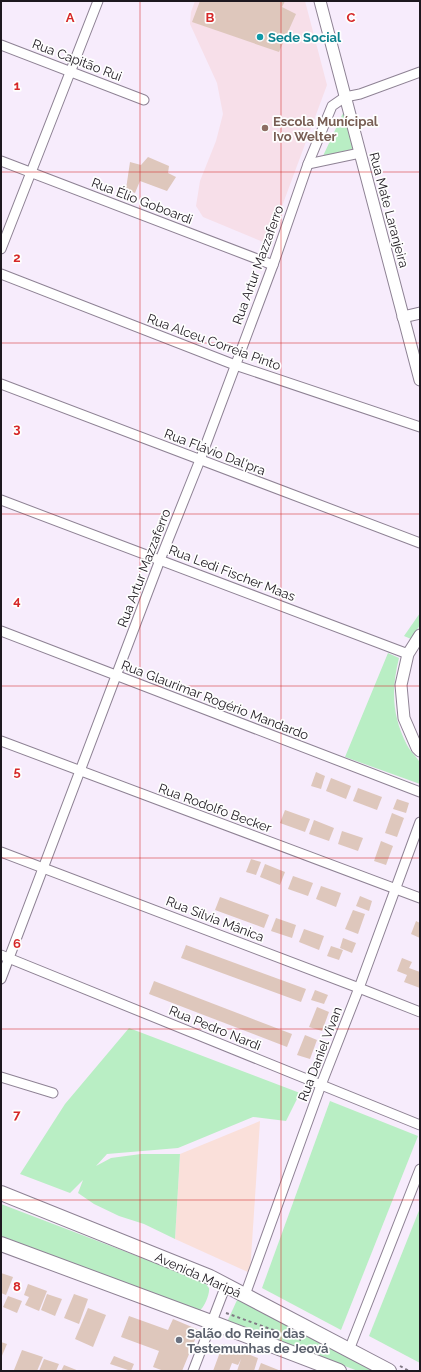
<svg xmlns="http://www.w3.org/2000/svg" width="421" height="1372" font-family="Raleway,sans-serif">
<rect width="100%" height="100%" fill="#f7ecfc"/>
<path fill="#fae0da" d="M260,1121l-10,152 -75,-34 5,-85z"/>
<path fill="#f7dfe9" d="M195,1h110l22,84 -59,159 -65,-27 -7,-11 4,-25 16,-40 7,-27 -6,-31 -27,-59 1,-12z"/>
<g fill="#b9eec4">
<path d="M344,111l9,38 -30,7z"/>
<path d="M420,613v12l-9,14 -7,-3z"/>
<path d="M388,653l11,5c-8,32 -7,58 8,87 3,6 11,13 13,18 1,5 0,16 0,21l-75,-27z"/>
<path d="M129,1028l171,65 -14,28 -33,-4 -75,31 -71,6 -11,12 15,-8 30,-4h39l-5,85 -31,-15 -25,-8 -25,-12 -16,-11 5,-13 -13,13 -50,-19 45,-70z"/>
<path d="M330,1101l88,35 -77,194 -79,-42z"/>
<path d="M1,1204l204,78c1,2 3,5 4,6 1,6 -5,20 -10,23l-198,-75z"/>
<path d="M420,1208v155l-51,-27z"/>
<path d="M238,1298l137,73h-17l-131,-49z"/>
</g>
<g fill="#dec7bc">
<path d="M200,1h85l-3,6 14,7 -17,38 -87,-30z"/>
<path d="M148,157l21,9 -1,7 8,4 -9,14 -27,-10 -5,12 -9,-4 4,-27 11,3z"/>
<path d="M316,772l9,4 -4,13 -10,-3z"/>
<path d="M331,778l20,8 -5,13 -20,-8z"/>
<path d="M358,788l24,9 -5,13 -24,-9z"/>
<path d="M397,799l12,4 -3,10 -13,-4z"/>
<path d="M285,810l25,9 -5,13 -25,-9z"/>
<path d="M392,813l12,5 -7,19 -12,-4z"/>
<path d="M314,820l20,8 -5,13 -20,-7z"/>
<path d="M342,831l21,7 -5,13 -20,-7z"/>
<path d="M381,841l12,5 -7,19 -12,-4z"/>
<path d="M251,859l10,3 -5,13 -10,-3z"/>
<path d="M265,864l20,8 -5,13 -20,-8z"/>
<path d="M293,876l20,7 -5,13 -20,-7z"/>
<path d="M321,886l20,7 -5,14 -20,-8z"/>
<path d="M360,896l12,5 -3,10 -13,-5z"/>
<path d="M220,897l49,18 -5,13 -49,-18z"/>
<path d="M353,910l12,4 -7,20 -13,-5z"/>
<path d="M276,918l20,7 -4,13 -21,-7z"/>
<path d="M416,921l4,2v15l-9,-4z"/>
<path d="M304,929l20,7 -5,14 -20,-8z"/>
<path d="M343,938l13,5 -4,10 -12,-5z"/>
<path d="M186,945l120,44 -5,13 -120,-44z"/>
<path d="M331,946l12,4 -4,10 -12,-4z"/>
<path d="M402,958l10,4 -3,6 11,4v16l-16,-6 3,-7 -10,-4z"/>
<path d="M154,981l138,53 -5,13 -138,-53z"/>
<path d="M315,990l13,5 -4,9 -13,-4z"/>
<path d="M317,1007l12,5 -7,19 -13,-4z"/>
<path d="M305,1035l12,5 -7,19 -13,-4z"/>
<path d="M1,1273l12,4 -7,18 -5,-2z"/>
<path d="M28,1284l19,7 -8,20 -14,-6 4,-8 -5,-2z"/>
<path d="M47,1294l15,5 -7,17 -14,-6z"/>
<path d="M74,1294l14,5 -9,25 -15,-6z"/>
<path d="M8,1296l14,5 -5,12 -14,-6z"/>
<path d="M88,1308l18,7 -13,32 -18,-8z"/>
<path d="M129,1316l39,14 5,-11 26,11 -17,41h-18l-11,-4 6,-16 -38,-14z"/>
<path d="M1,1342l6,2 -6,14z"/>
<path d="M223,1344l35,14 -4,13h-17l4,-12 -3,6 -6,-2 -3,8h-16z"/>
<path d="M22,1350l21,7 -6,14 -23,-1z"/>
<path d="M114,1356l20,8 -3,7 -21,-7z"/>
<path d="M44,1359l15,5 -3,7h-17z"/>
<path d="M261,1363l20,8h-23z"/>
<path d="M64,1365l15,6h-18z"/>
</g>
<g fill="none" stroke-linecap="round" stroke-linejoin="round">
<g stroke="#8e8294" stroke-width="11">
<g id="minor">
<path d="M1,45l143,55"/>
<path d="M1,161l272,104"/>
<path d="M308,164l52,-11"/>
<path d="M1,249l97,-248"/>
<path d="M1,274l234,91 185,62"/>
<path d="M1,384l419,159"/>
<path d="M1,500l407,154"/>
<path d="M1,631l419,161"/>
<path d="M1,741l419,157"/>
<path d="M1,852l358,136 61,24"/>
<path d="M1,955l419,170"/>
<path d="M1,979l159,-419 40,-100 73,-195 35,-101 24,-58 13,-9 15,-3 60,-22"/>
<path d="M1,1077l52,16"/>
<path d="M245,1295l76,-210 38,-97 61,-166"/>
<path d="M349,1350l71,-181"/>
<path d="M193,1371l33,-86"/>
</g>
</g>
<g stroke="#8e8294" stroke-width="13">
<g id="tertiary">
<path d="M320,1l100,379"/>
<path d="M403,317l17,-4"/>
<path d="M420,635l-12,19 -7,31 3,33 13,30 3,3"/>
</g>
</g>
<g stroke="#8e8294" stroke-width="16">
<g id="primary">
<path d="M1,1193l209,84 179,94"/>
<path d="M1,1244l210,78 128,49"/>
</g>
</g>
<g stroke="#807884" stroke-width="2" stroke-dasharray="3 3" stroke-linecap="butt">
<path d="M226,1313l75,27"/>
<path d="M400,1366l9,5"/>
</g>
<use href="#minor" stroke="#fff" stroke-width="9"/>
<use href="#tertiary" stroke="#fff" stroke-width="11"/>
<use href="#primary" stroke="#fff" stroke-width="14"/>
</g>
<path fill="none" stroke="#d62828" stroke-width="1" stroke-opacity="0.55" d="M140,1v1370M281,1v1370M1,172h419M1,343h419M1,514h419M1,686h419M1,858h419M1,1029h419M1,1200h419"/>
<circle fill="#0f9aa8" stroke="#fefefe" stroke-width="1.5" cx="260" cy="37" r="4"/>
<circle fill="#8d6e63" stroke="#fefefe" stroke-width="1.5" cx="265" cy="128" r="4"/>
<circle fill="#6b7280" stroke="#fefefe" stroke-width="1.5" cx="179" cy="1340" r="4"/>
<g text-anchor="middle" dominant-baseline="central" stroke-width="3.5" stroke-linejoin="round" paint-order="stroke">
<g font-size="13" font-weight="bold" fill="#0d838f" stroke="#fefefe" text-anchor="start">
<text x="268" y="37">Sede Social</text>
</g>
<g font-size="13" fill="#1d181f" stroke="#fefefe">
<text transform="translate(77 60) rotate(21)">Rua Capitão Rui</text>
<text transform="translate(142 201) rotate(21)">Rua Élio Goboardi</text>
<text transform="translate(389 210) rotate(75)">Rua Mate Laranjeira</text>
<text transform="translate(258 265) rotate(-70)">Rua Artur Mazzaferro</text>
<text transform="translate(214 342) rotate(20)">Rua Alceu Correia Pinto</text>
<text transform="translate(215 452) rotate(21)">Rua Flávio Dal'pra</text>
<text transform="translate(144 568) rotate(-69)">Rua Artur Mazzaferro</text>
<text transform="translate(232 573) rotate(21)">Rua Ledi Fischer Maas</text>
<text transform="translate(215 700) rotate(21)">Rua Glaurimar Rogério Mandardo</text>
<text transform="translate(215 808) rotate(20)">Rua Rodolfo Becker</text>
<text transform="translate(215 919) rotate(21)">Rua Sílvia Mânica</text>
<text transform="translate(215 1028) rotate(22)">Rua Pedro Nardi</text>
<text transform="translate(320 1054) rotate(-69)">Rua Daniel Vivan</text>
<text transform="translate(198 1275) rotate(24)">Avenida Maripá</text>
</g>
<g font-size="13" font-weight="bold" fill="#785e54" stroke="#fefefe" text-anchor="start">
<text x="273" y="121">Escola Munícipal<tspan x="273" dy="15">Ivo Welter</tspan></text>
</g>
<g font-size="13" font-weight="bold" fill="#5b616d" stroke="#fefefe" text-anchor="start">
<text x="187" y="1333">Salão do Reino das<tspan x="187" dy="15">Testemunhas de Jeová</tspan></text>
</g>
</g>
<g font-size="13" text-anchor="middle" font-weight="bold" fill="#d62828" stroke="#fefefe" stroke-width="3.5" stroke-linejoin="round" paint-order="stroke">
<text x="70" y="22">A</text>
<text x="210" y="22">B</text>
<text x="351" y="22">C</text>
<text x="17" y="90">1</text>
<text x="17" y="262">2</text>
<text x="17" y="433">3</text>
<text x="17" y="605">4</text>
<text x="17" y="776">5</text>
<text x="17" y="948">6</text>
<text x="17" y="1119">7</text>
<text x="17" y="1291">8</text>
</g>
<rect width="421" height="1372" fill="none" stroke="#1d181f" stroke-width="4"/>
</svg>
